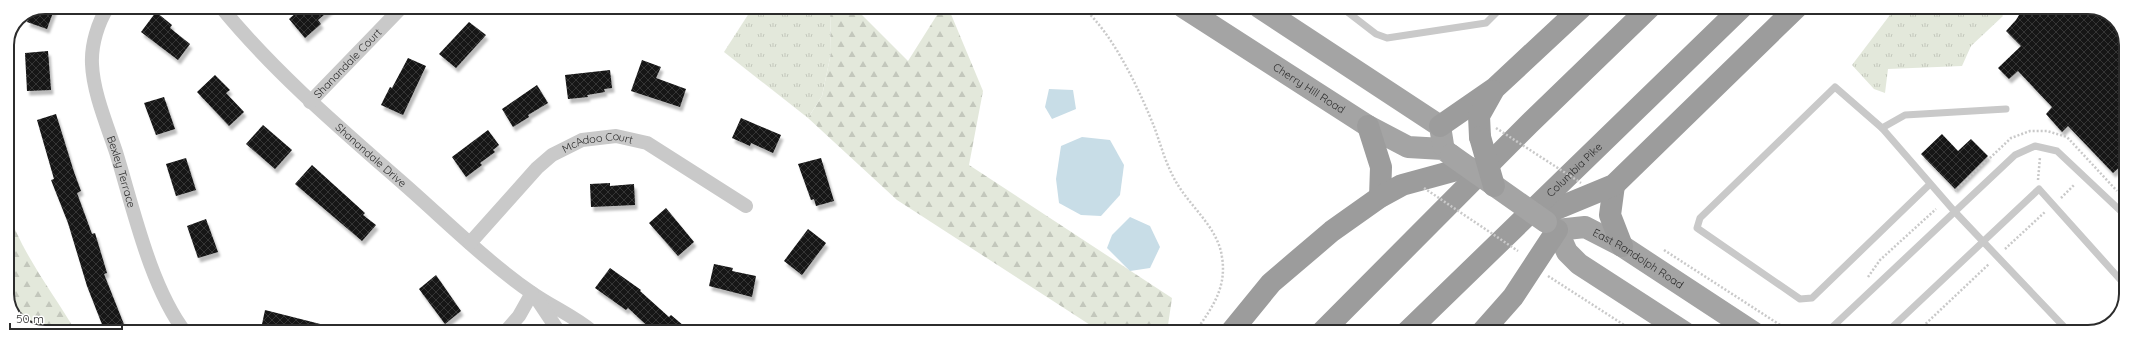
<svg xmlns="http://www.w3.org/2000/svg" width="2133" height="339" font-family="Quicksand,sans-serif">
<defs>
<pattern id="grass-tufts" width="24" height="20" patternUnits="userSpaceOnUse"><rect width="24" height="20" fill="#e3e8db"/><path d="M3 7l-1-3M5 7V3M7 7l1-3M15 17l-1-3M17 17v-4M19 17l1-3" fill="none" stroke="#c3c7bc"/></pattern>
<pattern id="forest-firs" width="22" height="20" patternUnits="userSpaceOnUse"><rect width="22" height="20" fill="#e3e8db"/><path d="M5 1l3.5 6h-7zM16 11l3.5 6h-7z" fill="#c3c7bc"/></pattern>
<pattern id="building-cross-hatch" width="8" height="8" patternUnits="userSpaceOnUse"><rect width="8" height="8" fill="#131313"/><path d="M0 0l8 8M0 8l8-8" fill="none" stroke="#363636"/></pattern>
<filter id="shadow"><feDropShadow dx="2.5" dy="4.5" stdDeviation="1" flood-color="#0004"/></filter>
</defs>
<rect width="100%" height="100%" fill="#fff"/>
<g fill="url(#grass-tufts)">
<path d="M753,7h77l1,46 -9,43 -14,22 -84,-66z"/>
<path d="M1896,7h100l7,9 -32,30 -9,20 -74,3 -3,24 -11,-4 -22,-24z"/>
</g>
<g fill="url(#forest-firs)">
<path d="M830,7h37l-5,8 46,46 34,-54h6l35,84 -14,74 203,133 -5,34h-66l-204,-132 -89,-82 14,-22 9,-43z"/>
<path d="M7,209c15,45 45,82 69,123h-36l-22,-11 -11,-22z"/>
</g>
<g fill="#c8dde7">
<path d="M1049,89l24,1 3,19 -24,10 -7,-12z"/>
<path d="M1082,137l28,3 14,25 -4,30 -19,21 -20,-1 -22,-12 -3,-24 5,-33z"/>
<path d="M1130,217l20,9 10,21 -10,21 -20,3 -23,-23 5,-13z"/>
</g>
<g fill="url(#building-cross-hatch)" filter="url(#shadow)">
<path d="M45,7h10l-8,22 -20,-7 4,-9z"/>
<path d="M303,7h30l-15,13 3,4 -16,14 -16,-19z"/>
<path d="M2024,7h69l22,11 11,22v121l-13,12 -45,-47 -6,6 -16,-18 6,-7 -34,-36 -9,8 -11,-11 23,-22 -15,-15 10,-11z"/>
<path d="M156,12l16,13 -2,3 20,16 -12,16 -37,-28z"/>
<path d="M469,22l17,13 -30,33 -17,-14z"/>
<path d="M48,51l3,39 -24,1 -2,-38z"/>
<path d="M408,58l18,8 -23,49 -22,-10 9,-18 2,1z"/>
<path d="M642,60l19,7 -5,11 30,11 -6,18 -49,-16z"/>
<path d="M610,70l2,18 -8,1 1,3 -18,3 1,2 -20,2 -3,-24z"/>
<path d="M215,75l15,15 -4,3 18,19 -15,14 -32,-34z"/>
<path d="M537,85l11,18 -20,12 1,2 -16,10 -11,-18z"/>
<path d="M164,97l11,32 -19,6 -12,-32z"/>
<path d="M56,114l18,58 7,19 -4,2 15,41 3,-1 12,40 -3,1 23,58h-22l-18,-46 -19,-63 -17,-43 3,-1 -17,-59z"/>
<path d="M741,118l40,17 -8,18 -22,-10 -1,3 -18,-8z"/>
<path d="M263,125l29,25 -17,19 -29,-25z"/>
<path d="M488,130l11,15 -6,5 2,2 -15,11 2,2 -16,12 -14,-20z"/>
<path d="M1942,134l16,17 13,-12 17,17 -33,33 -34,-35z"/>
<path d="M186,158l10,32 -20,6 -10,-32z"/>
<path d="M821,158l13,43 -18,5 -2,-7 -3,1 -13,-36z"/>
<path d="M312,165l53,48 -2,2 13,10 -14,16 -67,-57z"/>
<path d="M610,183v3l24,-2 1,21 -44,2 -1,-23z"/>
<path d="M666,208l28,34 -16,14 -29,-33z"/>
<path d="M206,219l12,33 -20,6 -11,-32z"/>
<path d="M808,229l18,14 -24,32 -18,-14z"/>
<path d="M714,264l19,4 -1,3 24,5 -4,21 -43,-11z"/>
<path d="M610,268l31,22 -1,1 29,26 2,-2 20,17h-37l-26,-24 -2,2 -31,-22z"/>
<path d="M436,275l25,36 -16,13 -26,-35z"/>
<path d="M265,310l67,17 -1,5h-60l-10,-3z"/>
</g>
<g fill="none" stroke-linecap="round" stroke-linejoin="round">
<g stroke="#c9c9c9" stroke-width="2.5" stroke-dasharray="2 2" stroke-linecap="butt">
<path d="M1082,7c31,26 58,84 73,122 6,17 11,35 20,51 14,26 43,47 47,77 5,31 -10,51 -27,75"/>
<path d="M2038,180l2,-23"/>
<path d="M1955,191l56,-53 19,-7h17l20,6 50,54"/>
<path d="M2061,198l14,-14"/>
<path d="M2005,249l41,-38"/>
<path d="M1664,250l127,82"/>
<path d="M1548,276l87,56"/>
<path d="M1868,277l12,-17 56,-51"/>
<path d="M1917,332l72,-68"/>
</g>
<g stroke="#c9c9c9" stroke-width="7">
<path d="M1341,7l35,27 11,4 99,-15 16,-16"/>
<path d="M1882,128l23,-13 101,-6"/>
<path d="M1930,184l-118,114 -12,1 -103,-71 3,-10 135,-131 47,41 73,84 114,120"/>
<path d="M2111,323l3,-2"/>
<path d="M1827,332l188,-177 20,-9 22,5 69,65"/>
<path d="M1887,332l152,-143 87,97"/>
</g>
<g stroke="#c9c9c9" stroke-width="14">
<path id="s1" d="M108,7c-10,15 -17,38 -16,57 1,28 15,61 24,88 17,55 34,134 69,180"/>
<path id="s2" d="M221,7c54,66 120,122 184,178 41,36 82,77 127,108 20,14 42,23 61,39"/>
<path id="s3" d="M310,102l92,-95"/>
<path id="s4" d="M470,243l67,-75 15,-13 30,-15 34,-4 31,7 99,63"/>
<path d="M535,296l24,36"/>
<path d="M505,332l14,-16 13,-23"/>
</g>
<g stroke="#a4a4a4" stroke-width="22">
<path id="s5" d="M1183,7l185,119 40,21 35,2 8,6"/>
<path d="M1259,7l181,119 3,19"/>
<path id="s6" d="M1557,230l28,-3 37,19 131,86"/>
<path d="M1557,230l10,22 12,12 105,68"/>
</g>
<g stroke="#9c9c9c" stroke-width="22">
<path d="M1368,126l13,41 -1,30"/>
<path d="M1440,126l55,-38 87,-81"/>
<path d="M1480,137l-1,-21 14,-25"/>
<path d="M1614,185l-4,30 12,31"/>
<path d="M1539,216l75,-31 183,-178"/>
<path d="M1231,332l40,-49 61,-52 48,-34 22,-12 66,-18"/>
<path d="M1322,332l207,-208 121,-117"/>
<path id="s7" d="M1407,332l335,-325"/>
<path d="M1482,332l31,-35 44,-67"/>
</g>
<g stroke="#c9c9c9" stroke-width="2.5" stroke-dasharray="2 2" stroke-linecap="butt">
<path d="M1496,128l85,55"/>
<path d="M1424,188l94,63"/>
</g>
<path stroke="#a4a4a4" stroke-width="22" d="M1451,155l95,67"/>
<path stroke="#9c9c9c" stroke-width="22" d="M1480,137l14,49"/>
</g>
<g text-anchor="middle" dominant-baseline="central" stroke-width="4" stroke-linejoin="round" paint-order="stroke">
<g font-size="11" fill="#2c2c2c" stroke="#fff">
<text stroke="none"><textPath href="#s3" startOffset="54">Shanandale Court</textPath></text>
<text stroke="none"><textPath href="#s5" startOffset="150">Cherry Hill Road</textPath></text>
<text stroke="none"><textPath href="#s4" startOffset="169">McAdoo Court</textPath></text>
<text stroke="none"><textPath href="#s2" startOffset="211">Shanandale Drive</textPath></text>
<text stroke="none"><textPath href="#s7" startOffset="233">Columbia Pike</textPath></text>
<text stroke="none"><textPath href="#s1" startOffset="172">Bexley Terrace</textPath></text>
<text stroke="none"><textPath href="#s6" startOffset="90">East Randolph Road</textPath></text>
</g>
</g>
<path d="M0 0H2133V339H0ZM45 14H2088A31 31 0 0 1 2119 45V294A31 31 0 0 1 2088 325H45A31 31 0 0 1 14 294V45A31 31 0 0 1 45 14Z" fill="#fff" fill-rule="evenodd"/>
<path fill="none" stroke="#2c2c2c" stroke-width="2" d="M45 14H2088A31 31 0 0 1 2119 45V294A31 31 0 0 1 2088 325H45A31 31 0 0 1 14 294V45A31 31 0 0 1 45 14Z"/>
<path d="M10 323v6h112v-6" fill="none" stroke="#2c2c2c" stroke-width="2"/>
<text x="16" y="323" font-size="12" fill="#2c2c2c" stroke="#ffffff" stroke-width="3" paint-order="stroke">50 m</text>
</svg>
